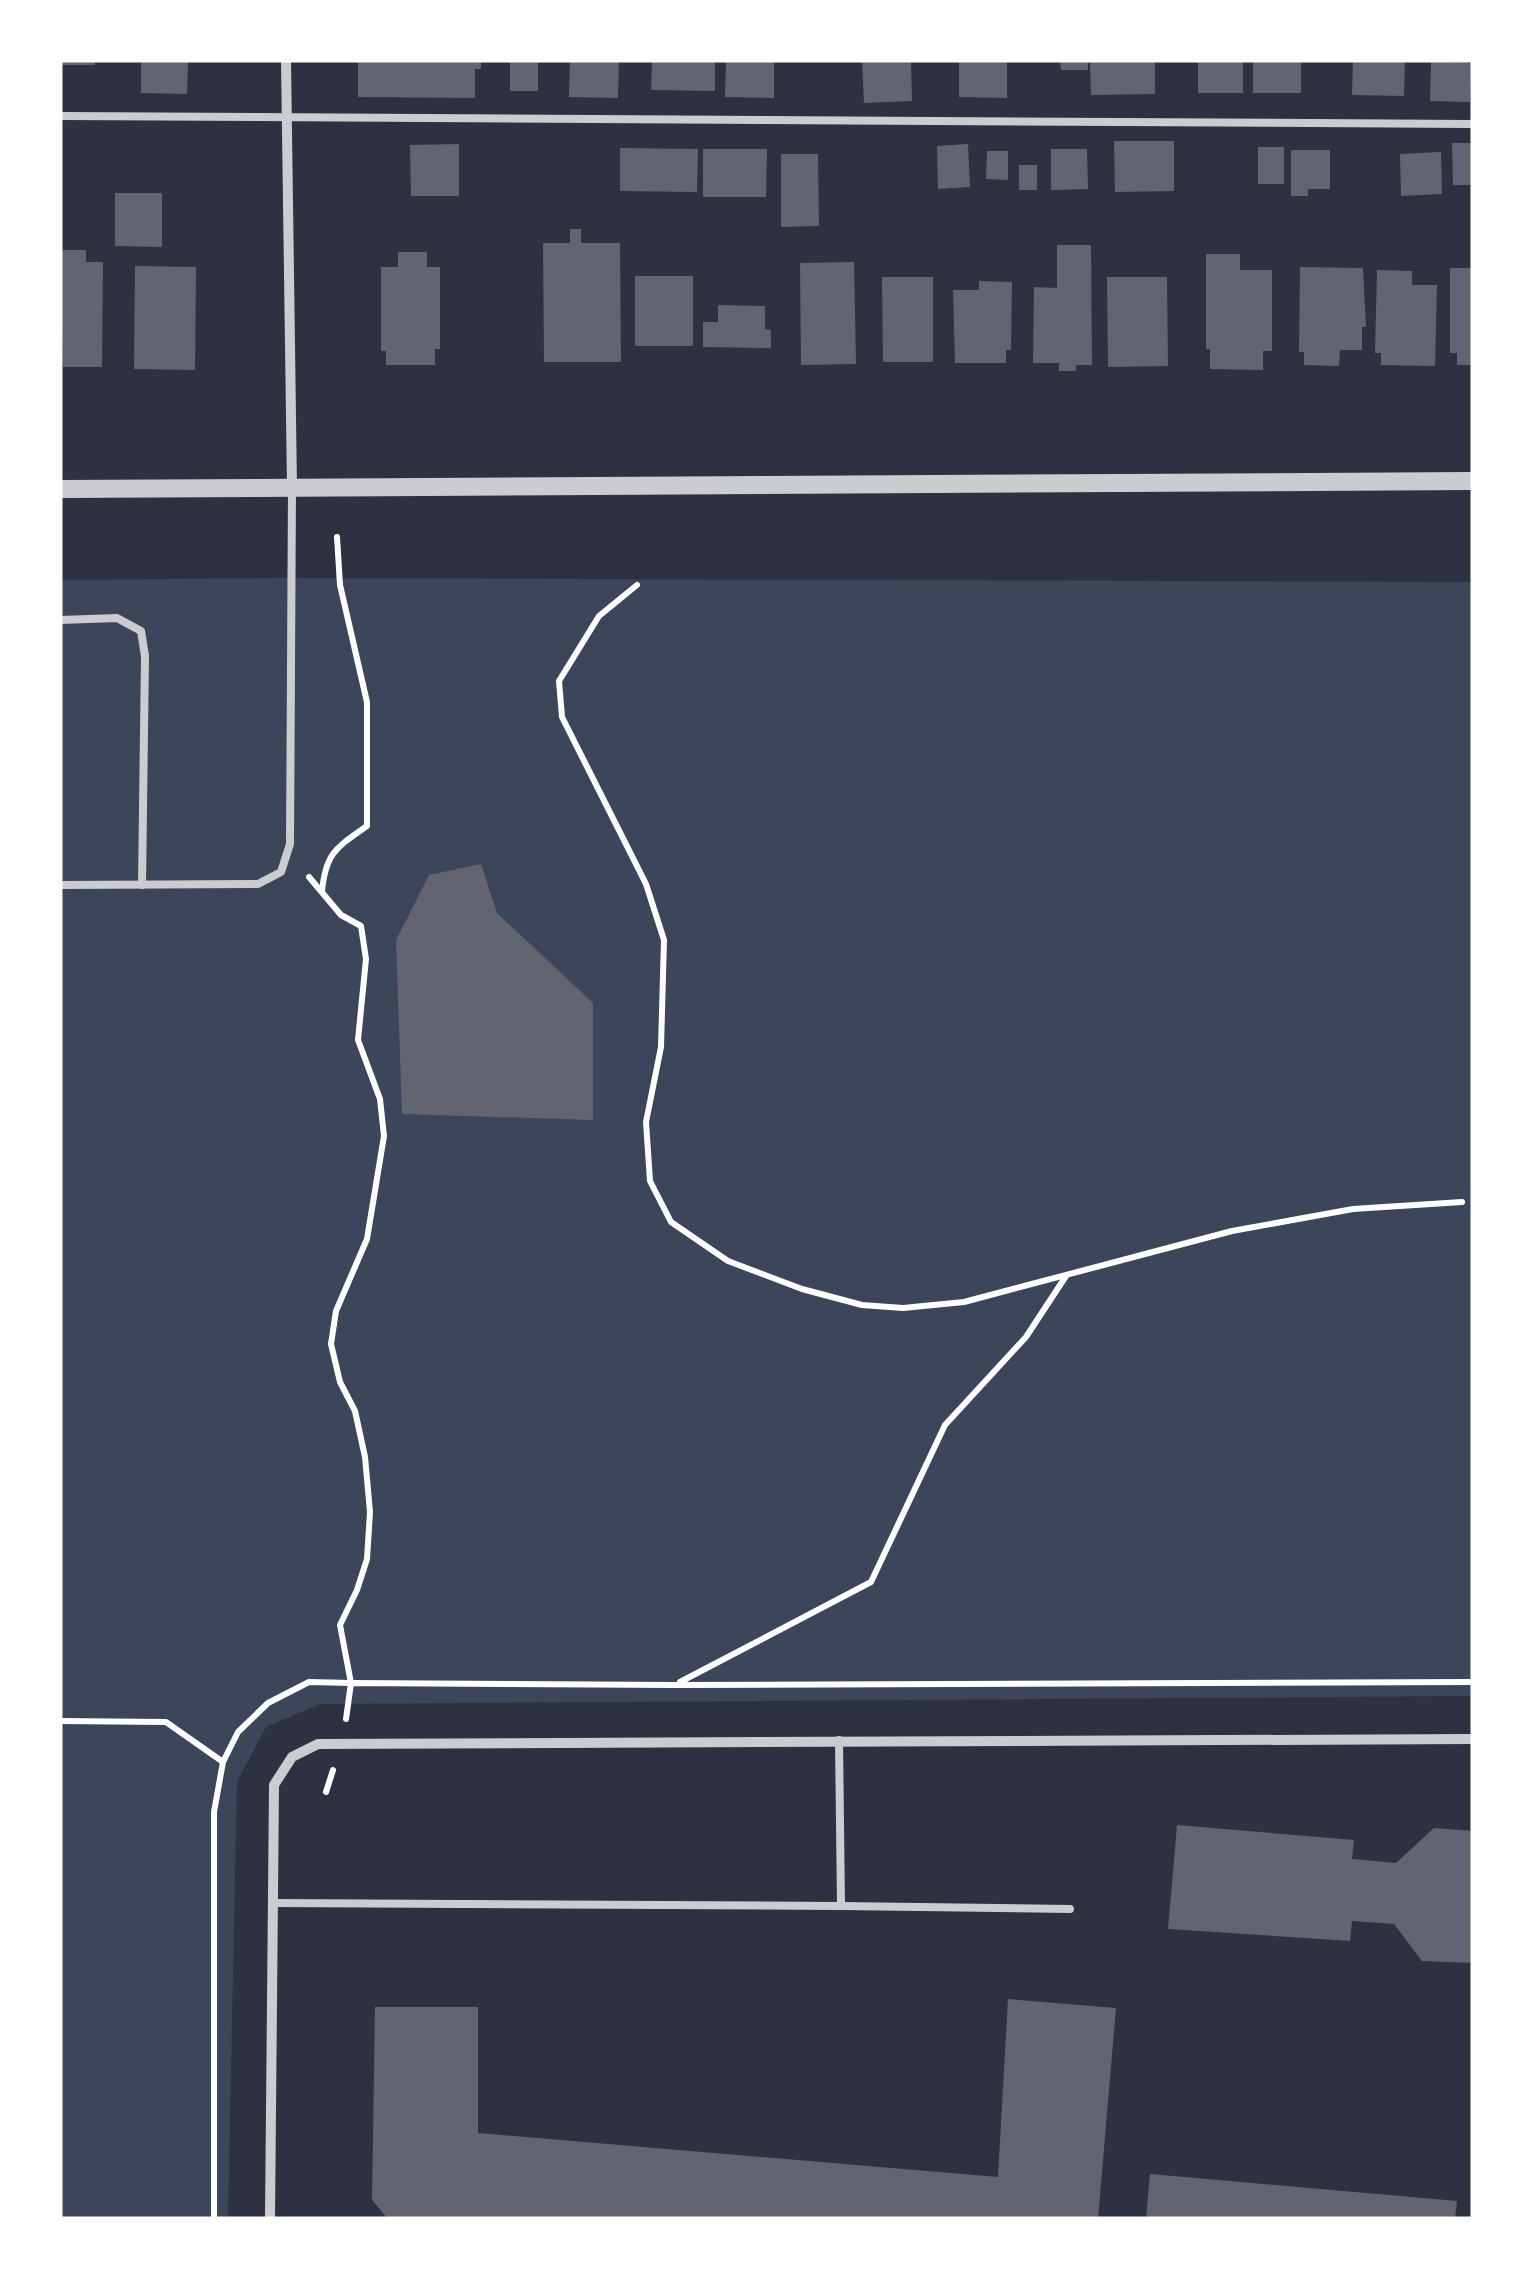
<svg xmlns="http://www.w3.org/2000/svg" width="1533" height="2279" font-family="'PT Sans',sans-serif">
<rect width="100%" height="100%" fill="#2d3142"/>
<path fill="#3c4559" d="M277,578l1196,4v1114l-1153,8 -54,23 -29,55 -9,437h-168v-1639z"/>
<g fill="#626471">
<rect x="60" y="60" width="35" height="5"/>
<path d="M141,60h47l-1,34 -46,-1z"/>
<path d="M358,60h123v9h-6v29l-117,-1z"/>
<rect x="510" y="60" width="28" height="31"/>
<path d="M570,60h49l-1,38 -49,-1z"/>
<path d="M652,60h63v31l-64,-1z"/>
<path d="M726,60h48v38l-49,-1z"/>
<path d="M862,60h49l1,41 -48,2z"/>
<path d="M959,60h48v38l-48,-1z"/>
<path d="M1060,60h28v10h-27z"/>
<path d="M1090,60h65v34l-64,1z"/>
<rect x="1198" y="60" width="45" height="33"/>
<rect x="1253" y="60" width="48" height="33"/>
<path d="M1353,60h52l-1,36 -52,-1z"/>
<path d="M1431,61l40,2 -1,39 -40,-1z"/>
<path d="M1114,141h60v50l-59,1z"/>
<path d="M1452,143h21v42h-20z"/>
<path d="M459,144v52h-48l-1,-51z"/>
<path d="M968,144l2,43 -32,2 -1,-43z"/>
<rect x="1258" y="147" width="26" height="37"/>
<path d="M620,148l78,1 -1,43 -77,-1z"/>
<path d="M703,149h64l-1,48h-63z"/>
<path d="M1051,149h36l1,40 -37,1z"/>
<path d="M1291,150h39v39h-22v7h-17z"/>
<path d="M987,151h21v29l-22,-1z"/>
<path d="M1441,152l1,42 -41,2 -1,-42z"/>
<path d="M781,154h37l1,72 -38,1z"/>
<rect x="1019" y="165" width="18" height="25"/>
<path d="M115,193h47v54l-47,-1z"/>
<path d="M570,229h11v14h39l1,119h-77l-1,-119h27z"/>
<path d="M1057,245h34l1,120h-16v6h-17v-8h-26l1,-76 23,1z"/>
<path d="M60,250h26v12h17l-1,105h-39z"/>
<path d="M398,252h29v15h13v82h-5v16h-49v-14h-5v-84h17z"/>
<path d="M1206,254h34v16h32v81h-9v19l-53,-1v-20h-4z"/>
<path d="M854,262l2,102 -55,1 -1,-102z"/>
<path d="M135,266l61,1 -1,103 -61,-1z"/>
<path d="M1300,267l63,1 3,59h-4v23h-22l-1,16 -35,-1v-13h-5z"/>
<path d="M1450,268h23v97h-16v-12h-7z"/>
<path d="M1377,270l35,1v14h25l-2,81 -54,-1v-12h-6z"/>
<rect x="635" y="276" width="58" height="70"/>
<path d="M882,277h51v85h-50z"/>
<path d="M1107,277h60l1,89 -60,1z"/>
<path d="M979,281l33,1 -1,68h-5v13h-51l-2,-73h26z"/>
<path d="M718,305l47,1v23l6,1v18l-68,-1v-25h15z"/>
<path d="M481,864l16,49 96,90v117l-191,-6 -6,-174 33,-65z"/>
<path d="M1177,1825l177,15 -2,19 44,4 38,-35 39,3v132l-51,-2 -28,-37 -42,-3 -2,20 -182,-12z"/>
<path d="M1008,1999l108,9 -18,211h-710l-16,-19 3,-193h103v126l520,44z"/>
<path d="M1150,2174l307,27 -2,18h-309z"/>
</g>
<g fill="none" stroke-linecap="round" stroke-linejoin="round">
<g stroke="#fff" stroke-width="6">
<path d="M637,585l-38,31 -40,65 3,36 84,167 18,56 -3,107 -15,75 4,59 21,41 57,39 74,28 60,16 41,3 61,-6 268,-71 121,-22 109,-7"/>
<path d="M322,891c4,-39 14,-43 45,-65v-124l-27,-117 -3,-48"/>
<path d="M680,1682l191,-100 74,-157 81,-88 40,-61"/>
<path d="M346,1719l5,-36 324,2 798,-3"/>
<path d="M60,1721l106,1 57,40"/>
<path d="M326,1792l7,-22"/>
<path d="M214,2219v-407l9,-50 15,-30 30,-29 41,-21 42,1 -11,-58 17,-35 10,-31 3,-47 -5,-55 -10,-46 -15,-29 -9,-38 5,-33 31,-72 17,-103 -4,-37 -22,-59 8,-81 -5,-33 -20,-11 -32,-38"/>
</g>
<g stroke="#caccd0" stroke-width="8">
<path d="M60,116l1413,8"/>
<path d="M60,620l57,-2 24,13 4,25 -3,229"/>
<path d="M60,885l198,-1 23,-12 9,-28 2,-356"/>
<path d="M273,1903l568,3 -2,-166"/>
<path d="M841,1906l229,3"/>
</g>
<g stroke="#caccd0" stroke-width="10">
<path d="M286,60l6,428"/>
<path d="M270,2219l4,-434 18,-28 26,-13 1155,-5"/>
</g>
<path stroke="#caccd0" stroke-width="18" d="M60,489l1413,-8"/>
</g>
<rect width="1533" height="2279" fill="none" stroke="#ffffff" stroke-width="125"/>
</svg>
